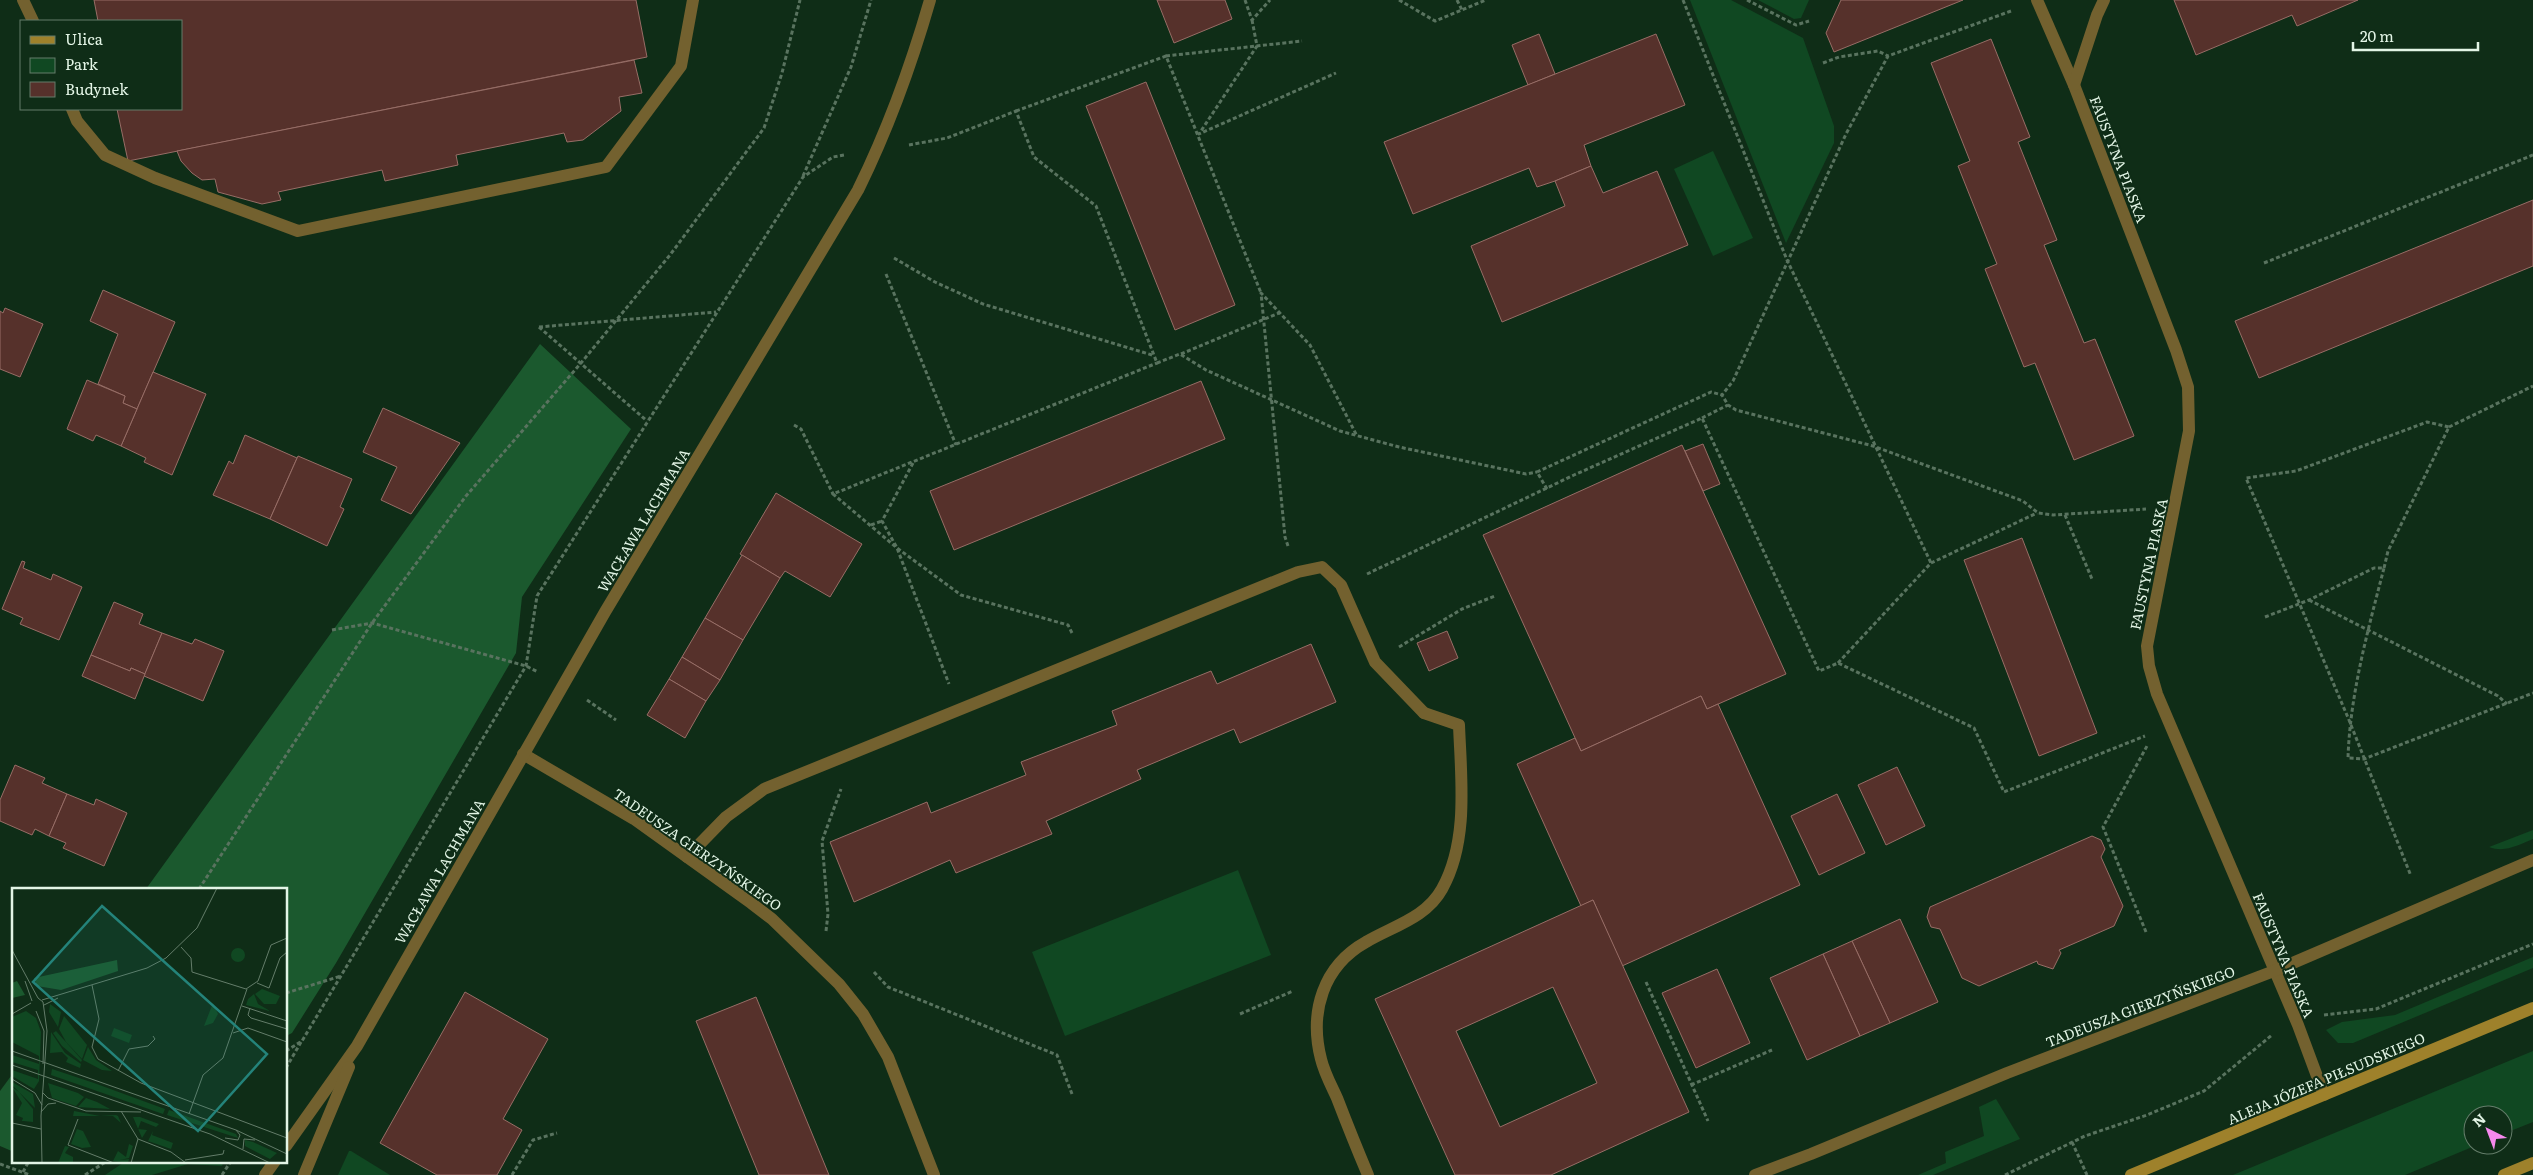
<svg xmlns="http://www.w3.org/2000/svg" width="2533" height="1175" font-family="Literata,serif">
<rect width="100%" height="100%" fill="#0f2d17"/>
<g fill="#104822">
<path d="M1690,0h41l72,38 31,88v17l-48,100z"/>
<path d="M1758,0h51l-8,18 -7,1z"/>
<path d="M1713,151l40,87 -40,18 -39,-87z"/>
<path d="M2533,830v9c-15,6 -28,14 -44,8z"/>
<path d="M1238,870l33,85 -206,81 -33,-84z"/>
<path d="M2533,957v11l-180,75h-15l-12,-13 16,-8 53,-7z"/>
<path d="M2533,1051v71l-30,12v-19h-30v30h4l-72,30h-172z"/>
<path d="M1996,1099l24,40 -87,36h-15l28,-12 -1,-11 39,-16 -5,-29z"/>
<path d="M349,1151h2l39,24h-52z"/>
<path d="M126,1161h98l-2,5 -34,-2 -36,11h-47z"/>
</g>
<g fill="#1b592e">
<path d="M540,344l91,85 -109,168 -6,56 -180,310 -44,70 -6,3v-147h-140z"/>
<path d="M14,1072v80l-14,-6v-55z"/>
</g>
<g fill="#56312b" stroke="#976d66" fill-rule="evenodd">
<path d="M94,0h542l11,57 -519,104 -11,-52h64v-88h-83z"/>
<path d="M1157,0h68l7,19 -58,24z"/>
<path d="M1841,0h122l-129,52 -8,-19z"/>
<path d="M2174,0h184l-61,26 -5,-11 -96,40z"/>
<path d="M1539,34l16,40 -27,11 -16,-40z"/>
<path d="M1656,34l29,71 -101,40 7,21 -36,15 -18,6 -8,-19 -116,46 -29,-72z"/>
<path d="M1991,39l39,98 -12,5 39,98 -13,5 40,98 11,-4 39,97 -60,24 -39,-97 -11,4 -39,-98 12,-5 -39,-98 12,-5 -39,-98z"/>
<path d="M634,60l8,33 -23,4 2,14 -38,29 -16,2 -3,-9 -108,22 2,10 -73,16 -3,-11 -104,22 3,8 -19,4 -44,-12 -3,-13 -13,1 -10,-7 -11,-12 -4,-10z"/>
<path d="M1146,82l89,223 -60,25 -89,-224z"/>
<path d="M1591,166l12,27 54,-22 31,74 -186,77 -31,-76 94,-40 -10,-25z"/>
<path d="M2533,200v66l-274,112 -24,-57z"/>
<path d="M103,290l72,32 -38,87 -14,-6 2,-7 -27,-12 20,-50 -28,-13z"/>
<path d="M5,308l38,16 -23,53 -20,-8v-58l3,2z"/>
<path d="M153,372l53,22 -34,81 -28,-13 2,-4 -25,-12z"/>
<path d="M87,380l38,16 -2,7 14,6 -16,37 -25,-11 -3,6 -26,-12z"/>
<path d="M1201,381l24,58 -271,111 -24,-59z"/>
<path d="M383,408l77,35 -49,71 -30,-14 16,-33 -34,-15z"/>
<path d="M245,435l52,23 -27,61 -57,-24 16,-34 4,3z"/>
<path d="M1703,444l17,40 -17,7 -18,-40z"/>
<path d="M1682,445l104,229 -79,35 -6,-13 -120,55 -98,-216z"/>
<path d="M298,456l54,23 -12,28 4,2 -17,37 -57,-27z"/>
<path d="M776,493l86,51 -32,53 -45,-26 -5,7 -40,-24z"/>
<path d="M2022,538l75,195 -58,23 -75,-196z"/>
<path d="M742,555l38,23 -37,62 -38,-22z"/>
<path d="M22,561l3,1 -2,6 28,12 2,-6 29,13 -23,53 -39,-16 3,-6 -21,-9z"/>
<path d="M114,602l29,12 -4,10 23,9 -17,41 -14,-6 -1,3 -39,-16z"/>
<path d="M705,618l38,22 -23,40 -38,-23z"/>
<path d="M1447,631l11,27 -29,13 -12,-28z"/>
<path d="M162,633l30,11 3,-5 29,12 -21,50 -59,-25z"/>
<path d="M1311,644l25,58 -96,41 -6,-14 -97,41 4,9 -95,42 6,13 -96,39 -6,-13 -96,42 -24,-60 97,-40 4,11 95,-38 -5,-13 96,-37 -5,-14 99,-40 6,13z"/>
<path d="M91,655l39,16 1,-3 14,6 -10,25 -53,-23z"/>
<path d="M682,657l38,23 -14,21 -37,-22z"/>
<path d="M669,679l37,22 -21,37 -38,-23z"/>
<path d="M1701,696l6,13 11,-5 82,181 -178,81 -29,-66 -12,6 -64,-142 58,-26 6,13z"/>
<path d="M15,765l30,13 -3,5 25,11 -18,42 -14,-7 -3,6 -32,-14v-21z"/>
<path d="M1897,767l28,59 -39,19 -28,-60z"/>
<path d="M67,794l27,11 2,-6 31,14 -23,53 -41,-18 3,-5 -17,-7z"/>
<path d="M1837,794l28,59 -46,22 -28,-59z"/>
<path d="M2092,836l9,4 4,9 -4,8 22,49 -9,20 -55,24 2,3 -8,16 -15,-5 -1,-3 -58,25 -17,-8 -22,-49 -9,-2 -4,-10 3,-10z"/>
<path d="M1593,900l96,212 -138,63h-96l-80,-176zM1553,987l44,96 -97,44 -44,-96z"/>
<path d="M1900,919l38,83 -48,21 -38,-82z"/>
<path d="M1852,941l38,82 -30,13 -37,-82z"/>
<path d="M1823,954l37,82 -53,24 -37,-82z"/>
<path d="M1717,969l33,74 -54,25 -34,-75z"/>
<path d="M465,992l83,47 -45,80 19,11 -25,45h-60l-57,-32z"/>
<path d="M756,997l73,178h-70l-63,-154z"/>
</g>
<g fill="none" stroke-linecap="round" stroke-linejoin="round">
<g stroke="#59735f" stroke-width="3" stroke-dasharray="4 2.5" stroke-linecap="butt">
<path d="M1245,0l7,20 18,-20"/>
<path d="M1399,0l36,21 51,-21"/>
<path d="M1457,0l5,10"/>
<path d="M1683,0l104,260 144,303"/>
<path d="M1747,0l49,25 13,-4"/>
<path d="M2011,11l-123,45 -42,78 -113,247 -11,14 6,10 8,5 137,36 150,55 15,12 15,2 93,-6"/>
<path d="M1252,20l5,26 -58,88 137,-61"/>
<path d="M1166,56l136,-15"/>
<path d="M1823,63l16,-6 39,-6 10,5"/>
<path d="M1016,111l150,-55 95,237"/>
<path d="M909,145l38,-7 69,-27 18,46 62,49 61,157 23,-9 26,16 134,61 59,16 127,27 11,-2"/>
<path d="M803,176l48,-109 20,-67"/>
<path d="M894,258l41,24 48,22 169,51"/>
<path d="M2264,263l269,-108"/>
<path d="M886,274l70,171"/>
<path d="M539,327l177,-15"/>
<path d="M539,327l108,94"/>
<path d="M1181,354l98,-41"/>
<path d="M1702,418l26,-13"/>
<path d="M794,425l7,4 32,65"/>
<path d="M2449,427l84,-41"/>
<path d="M913,463l-31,58 15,27 52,136"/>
<path d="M1547,489l-10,-17 174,-80 11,3"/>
<path d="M2065,515l27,64"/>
<path d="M871,525l11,-4"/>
<path d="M1288,546l-3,-9 -24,-244 49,52 47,91"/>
<path d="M2384,568l4,-17 61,-124 -22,-5 -131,49 -50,7 103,242 62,156"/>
<path d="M1367,574l207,-99 128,-57 117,253 19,-8 136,65 30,64 141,-56"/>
<path d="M2309,600l189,96 9,8"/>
<path d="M2265,617l44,-17 65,-32h10c-16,62 -34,126 -36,190l16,1 169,-66"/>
<path d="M332,630l40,-7 154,43 12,6"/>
<path d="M1072,633l-4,-8 -107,-30 -64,-47 -64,-54 324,-131"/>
<path d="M1399,647l63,-38 33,-13"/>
<path d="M1838,663l93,-100 106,-50"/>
<path d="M587,700l29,20"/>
<path d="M199,889l173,-266 94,-127 115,-133 89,-108 94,-127 18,-55 18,-73"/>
<path d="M826,931l2,-17 -6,-73 19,-52"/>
<path d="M2146,932l-43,-105 44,-81"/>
<path d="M874,972l14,15 169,68 15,39"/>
<path d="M1646,982l62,139"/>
<path d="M286,993l55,-17"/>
<path d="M1240,1014l53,-23"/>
<path d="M2324,1015l52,-6 157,-65"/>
<path d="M286,1051l16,-10 224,-375 11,-70 266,-419 30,-20 11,-2"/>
<path d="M286,1068l15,-26"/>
<path d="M1691,1085l81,-35"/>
<path d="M2072,1142l15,33"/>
<path d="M0,1164l30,11"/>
<path d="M23,1172l6,-11"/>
<path d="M85,1175l22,-14"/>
<path d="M222,1175l9,-14"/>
<path d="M512,1175l21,-35 24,-7"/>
<path d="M2005,1175l80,-39 62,-21 57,-24 68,-56"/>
</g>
<g stroke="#73612f" stroke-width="12">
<path d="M23,0l10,21"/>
<path d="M72,109l5,12 28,34 50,23 143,53 308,-64 75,-101 12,-66"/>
<path d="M687,857l39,-40 38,-28 534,-217 24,-5 19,18 34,77 49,51"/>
</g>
<g stroke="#73612f" stroke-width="12">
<path d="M2037,0l37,85 102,265 12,37 1,44 -42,215 2,20 8,28 141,331 26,70"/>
<path d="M2074,85l23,-70 7,-15"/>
<path d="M523,754l111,65 117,84 21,16 67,65 24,30 25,43 46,118"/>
<path d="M286,1146l71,-100 248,-434 253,-422c30,-61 53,-124 72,-190"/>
<path d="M265,1175l10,-14"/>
<path d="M304,1175l45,-108"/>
<path d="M1368,1175c-11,-26 -21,-51 -31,-77 -6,-13 -13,-26 -16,-39 -12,-47 2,-93 45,-117 27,-16 60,-24 76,-53 27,-48 19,-111 17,-164l-35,-12"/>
<path d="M1755,1175l56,-21 196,-81 267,-102 259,-111"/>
</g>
<g stroke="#9e812b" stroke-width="12">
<path d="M2131,1175l402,-167"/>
<path d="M2504,1175l29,-12"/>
</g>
</g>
<g text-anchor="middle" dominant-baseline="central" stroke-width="4" stroke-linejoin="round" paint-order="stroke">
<g font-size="14" fill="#e3f5e6" stroke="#0f2d17">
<text transform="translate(2119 159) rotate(69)">FAUSTYNA PIASKA</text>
<text transform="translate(643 520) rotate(-59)">WACŁAWA LACHMANA</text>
<text transform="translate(2148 564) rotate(-78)">FAUSTYNA PIASKA</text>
<text transform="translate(698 849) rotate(35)">TADEUSZA GIERZYŃSKIEGO</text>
<text transform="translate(439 871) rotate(-60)">WACŁAWA LACHMANA</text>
<text transform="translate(2284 955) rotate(67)">FAUSTYNA PIASKA</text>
<text transform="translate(2140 1006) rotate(-21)">TADEUSZA GIERZYŃSKIEGO</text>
<text transform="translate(2326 1078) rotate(-23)">ALEJA JÓZEFA PIŁSUDSKIEGO</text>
</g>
</g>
<g transform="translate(12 888)">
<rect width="275" height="275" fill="#0f2d17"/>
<path d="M219 67a7 7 0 1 1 14 0a7 7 0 1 1-14 0ZM250,101l18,7 -4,8h-12l-9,-10zM242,106l4,10 12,7 -24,-6 2,-6zM201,115l5,11 -5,9 -9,3zM38,116l11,8 -3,15 -9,-15zM14,123l10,7 5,14 -2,49 -5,8 -22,-13v-6l26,9v-9l-26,-8v-7l27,9v-8l-27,-14v-25zM52,128l23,29 -5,14 -16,-17 -7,-13zM102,140l18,7 -3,8 -18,-7zM44,143l26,29 -1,2 -19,-16 -9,-13zM39,144l14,21 16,11 -1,4 -14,-6 2,-4 -6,-6 -12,1zM76,159l8,13 16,11 -10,-1 -19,-10zM40,181l42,14 71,26 -2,5 -112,-39zM0,194l21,12 2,14 -23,-23zM36,195l30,10 6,4 -8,9 -24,-8zM0,199l7,5 14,17v13l-19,-2 8,1 1,-3 -7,-3 6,-12zM74,210l11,4 13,7 -32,-2zM157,222l67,24 2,4 -71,-23zM62,223l26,5 16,-1 2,1 3,7 -8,-7h-40zM121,229h7l19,7 -3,3 -15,-6 -3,8 9,1 -5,8zM65,241l6,2 8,16 -9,1 -11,-4zM141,243l-1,4 21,8 -2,6 -23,-8zM233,252l8,2 24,11 -7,6 -25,-13zM117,256l4,2 -4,12 -9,2 9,-1 -1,4 -15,-2 5,-10 8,6zM53,258l4,1 -4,6 8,4v6h-15z" fill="#104822"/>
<path d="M105,72l1,11 -57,19 -24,-4 -3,-8zM5,93l8,14 -13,3v-15z" fill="#1b592e"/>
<path fill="none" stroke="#647d6a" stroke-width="1" d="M169,59l10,11 1,14 54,17 12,-8 13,-36 16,-7M0,62l26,48M13,93l7,20M245,95l12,5 11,-30 7,-6M80,97l7,34 -7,28 6,12 43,24 146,55M26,110l5,4 4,29 -6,85 1,47M30,112l105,-32 19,-10 31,-30 20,-40M32,117l14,-7M230,118l45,15M238,120l-2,7 3,3 36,11M24,123l8,20 -1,33M0,126l19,-11M221,145l15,-5 39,14M0,163l224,79 51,24M0,177l198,69 60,29M106,183l11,-22 19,-3 7,-7 -2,-3M0,191l23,14 7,12M31,205l5,5 38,13 55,1M109,223l17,28M29,224l7,-8 8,-1M177,226l14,-39 20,-17 24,-69M66,231l-10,26 46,18M0,235l29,6M213,250l13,2 2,-5 -4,-5M126,251l33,13 15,11M231,261l1,-10 11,1M173,272l38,-6 1,-4M119,275l7,-24"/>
<path fill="#24837a" fill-opacity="0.15" stroke="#24837a" stroke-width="2.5" d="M90,18l165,148 -69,77 -165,-149z"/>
<rect width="275" height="275" fill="none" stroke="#e3f5e6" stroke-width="2.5"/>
</g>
<rect x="20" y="20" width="162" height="90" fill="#0f2d17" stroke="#647d6a"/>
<rect x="30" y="36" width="25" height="8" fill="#9e812b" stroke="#647d6a"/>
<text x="65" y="45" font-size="15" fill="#e3f5e6">Ulica</text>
<rect x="30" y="58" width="25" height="15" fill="#104822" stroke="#647d6a"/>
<text x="65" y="70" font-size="15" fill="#e3f5e6">Park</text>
<rect x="30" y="82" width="25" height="15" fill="#56312b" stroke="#647d6a"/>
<text x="65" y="95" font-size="15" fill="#e3f5e6">Budynek</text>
<g transform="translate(2488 1130) rotate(318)"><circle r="24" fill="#0f2d17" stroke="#647d6a"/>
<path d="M0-4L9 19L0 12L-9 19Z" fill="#f689ee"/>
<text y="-8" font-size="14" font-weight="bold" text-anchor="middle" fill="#e3f5e6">N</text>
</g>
<path d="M2353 42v8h125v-8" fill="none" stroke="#e3f5e6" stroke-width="2.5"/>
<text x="2360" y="42" font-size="15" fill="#e3f5e6" stroke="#0f2d17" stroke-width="4" paint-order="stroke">20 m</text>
</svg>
